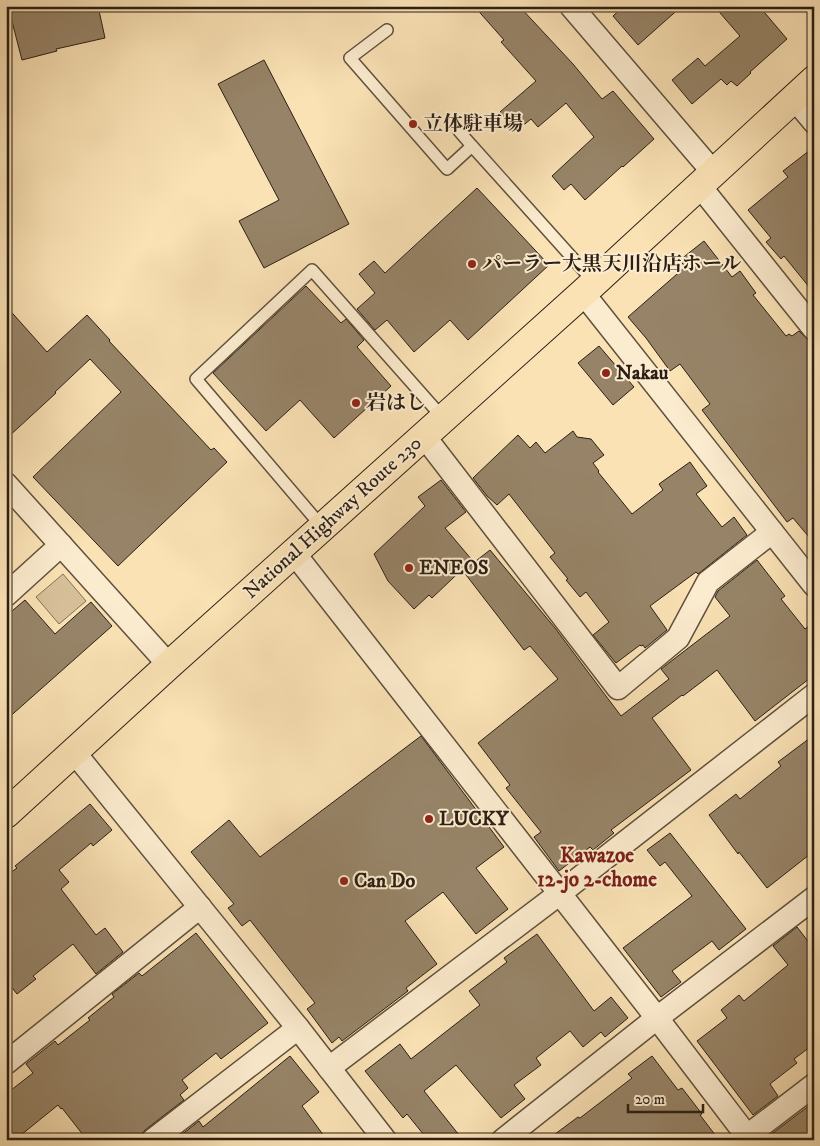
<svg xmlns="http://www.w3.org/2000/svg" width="820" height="1146" font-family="'IM FELL DW Pica','Noto Serif JP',serif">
<rect width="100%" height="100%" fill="#fae2b5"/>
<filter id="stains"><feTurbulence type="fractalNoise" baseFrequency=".004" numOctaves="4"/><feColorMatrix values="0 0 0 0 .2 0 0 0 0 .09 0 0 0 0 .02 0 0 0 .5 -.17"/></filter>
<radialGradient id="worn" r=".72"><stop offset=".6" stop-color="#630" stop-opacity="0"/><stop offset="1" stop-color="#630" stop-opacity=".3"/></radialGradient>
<path fill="#d7c19a" stroke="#817058" d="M63,574l23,27 -27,23 -23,-27z"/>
<g fill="#978468" stroke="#2b1f15">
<path d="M8,6h90l7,32 -49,11 1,2 -35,9z"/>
<path d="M474,6h45l54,58 29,35 11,-8 41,48 -31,28 -1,-1 -37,34 -14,-16 -7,6 -12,-14 42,-39 -28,-34 -28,24 -7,-8 -15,12 -16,-19 36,-31 -35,-39 3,-2z"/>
<path d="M624,6h58l-44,39 -25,-29z"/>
<path d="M714,6h45l28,33 -37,33 1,1 -14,13 -6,-5 -4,4 -6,-6 -29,25 -20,-24 26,-22 7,8 35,-30z"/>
<path d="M264,60l85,164 -85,44 -25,-47 40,-21 -61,-116z"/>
<path d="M814,147v146l-30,-37 -3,3 -15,-17 5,-4 -23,-28 40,-33 -5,-6z"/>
<path d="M477,188l72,77 -81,75 -18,-20 -36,32 -27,-32 -12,10 -18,-21 18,-16 -16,-19 15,-13 11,12z"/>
<path d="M704,241l28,36 8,-6 16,22 -3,2 33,41 3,-2 3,2 7,-5 10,10 5,1v201l-21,-25 -6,4 -85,-112 8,-6 -30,-40 -10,7 -24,-33 -18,-21 57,-50 -5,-7z"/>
<path d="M306,286l35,37 5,-4 18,21 -7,7 34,39 -57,52 -34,-38 -34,31 -53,-58z"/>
<path d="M6,306l41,46 40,-37 23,25 -1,1 102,109 3,-2 13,14 -109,104 -85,-89 88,-85 -31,-33 -35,33 1,1 -50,46z"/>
<path d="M599,346l35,41 -21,18 -35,-42z"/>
<path d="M573,431l4,6 14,2 13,16 -11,8 6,8 -1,1 34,42 31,-24 -4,-6 31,-22 17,24 -11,8 26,33 12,-10 13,18 -49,39 -2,-2 -46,34 17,24 -22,18 -2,-3 -2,1 -1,-1 -24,18 -23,-28 16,-13 -23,-30 -6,5 -14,-17 2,-1 -18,-22 5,-4 -46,-59 -12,11 -10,-9 -14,-18 45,-43 12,13 6,-6 9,11z"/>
<path d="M441,480l25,32 -21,16 27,32 -40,38 -3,-3 -15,14 -26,-28 -14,-27 51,-48 -7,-9z"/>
<path d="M490,550l65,78 66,88 48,-37 -8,-10 69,-53 -15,-19 3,-6 39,-31 28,36 -4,3 24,30 9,-7v53l-59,46 -38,-51 -34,26 -1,-1 -30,23 39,52 -80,60 3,3 -21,17 -3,-3 -31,24 -25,-34 7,-5 -35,-44 4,-3 -32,-42 80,-64 -28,-33 -6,4 -61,-79z"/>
<path d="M25,600l30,34 36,-32 21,24 -106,94v-104z"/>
<path d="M814,735v116l-47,37 -28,-36 -1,2 -29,-39 27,-21 4,5 41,-33 -3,-4z"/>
<path d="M421,736l83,111 -28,21 32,41 -32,25 -33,-42 -38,29 32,43 -31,24 2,3 -66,50 -3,-4 -7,6 -25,-34 8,-6 -65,-83 -8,6 -14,-18 6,-4 -43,-52 38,-32 31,37z"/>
<path d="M90,804l22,26 -19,16 -2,-3 -32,27 10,12 -8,7 35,46 9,-7 18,24 -27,22 -23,-30 -40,32 3,3 -19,15 -11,-14v-104l11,-8 -2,-2z"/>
<path d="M670,833l76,96 -27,21 -7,-9 -40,30 9,11 -20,15 -38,-49 69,-52 -27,-34 -5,4 -13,-16z"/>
<path d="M797,927l17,22v95l-20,15 3,4 -27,21 8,12 -25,19 -56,-74 30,-23 -6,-8 18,-15 5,6 44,-36 -15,-19z"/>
<path d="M196,933l72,90 -47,36 -5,-6 -34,27 6,8 -8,7 4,5 -39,30 -4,5 -1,5h-53l-25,-32 -1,1 -3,-4 -42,34 -10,-12v-33l27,-21 -7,-9 29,-23 3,4 32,-25 -2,-2 26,-21 -2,-3 27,-21 3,3z"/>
<path d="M537,934l57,77 17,-14 17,21 -23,19 -4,-5 -18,15 -13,-16 -34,27 5,7 -27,20 11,14 -24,19 -45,-53 -32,26 39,49h-35l-21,-26 -4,4 -38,-47 35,-27 11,15 69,-54 -11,-14 38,-29 -3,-4z"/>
<path d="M290,1056l29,36 -17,14 25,34h-152l24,-19 4,6z"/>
<path d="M652,1056l26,34 4,-2 20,26 -2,1 19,25h-172l31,-23 2,1 52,-40 -4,-4z"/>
<path d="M814,1102v38h-43l-2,-4z"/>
</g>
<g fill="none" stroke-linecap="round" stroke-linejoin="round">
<g stroke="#5f503d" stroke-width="14">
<g id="lane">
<path d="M387,30l-37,28 97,111 25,-23 122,136"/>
<path d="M459,131l13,15"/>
<path d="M323,528l-127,-149 116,-109 131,148"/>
</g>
</g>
<g stroke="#5f503d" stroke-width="25">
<g id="street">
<path d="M571,6l142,166"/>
<path d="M794,98l20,24"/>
<path d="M699,185l115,144"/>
<path d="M583,293l231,292"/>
<path d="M424,436l194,252 60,-50 30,-56 64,-50"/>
<path d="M6,484l163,181"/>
<path d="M294,553l363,465 93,122"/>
<path d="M6,595l55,-50"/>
<path d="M74,752l224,276 87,112"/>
<path d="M6,1063l194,-156"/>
<path d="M329,1068l230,-174 255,-199"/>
<path d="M153,1140l145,-112"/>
<path d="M503,1140l154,-122 157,-120"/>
<path d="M742,1140l72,-55"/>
</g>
</g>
<g stroke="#2b1f15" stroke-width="30">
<path id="highway" d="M6,814l163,-149 414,-372 231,-213"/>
</g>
<use href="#lane" stroke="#fceccf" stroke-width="11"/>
<use href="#street" stroke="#fceccf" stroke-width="22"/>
<use href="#highway" stroke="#fae2b5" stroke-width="28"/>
</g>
<g fill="#8f2418" stroke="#fceccf" stroke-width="2">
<circle cx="413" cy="124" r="5"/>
<circle cx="472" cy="264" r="5"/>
<circle cx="606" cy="373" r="5"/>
<circle cx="356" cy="403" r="5"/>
<circle cx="409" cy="568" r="5"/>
<circle cx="429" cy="819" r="5"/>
<circle cx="344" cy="881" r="5"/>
</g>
<g text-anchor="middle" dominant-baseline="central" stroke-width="4" stroke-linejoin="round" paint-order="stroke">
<g font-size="20" font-weight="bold" fill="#2b1f15" stroke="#fceccf" text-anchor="start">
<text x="423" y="124">立体駐車場</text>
<text x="482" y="264">パーラー大黒天川沿店ホール</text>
<text x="616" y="373">Nakau</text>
<text x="366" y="403">岩はし</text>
<text x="419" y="568">ENEOS</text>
<text x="439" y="819">LUCKY</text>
<text x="354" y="881">Can Do</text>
</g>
<g font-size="20" fill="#2b1f15" stroke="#fceccf">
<text transform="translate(333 518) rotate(-42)">National Highway Route 230</text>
</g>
<g font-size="21" font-weight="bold" fill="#7a1f14" stroke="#fceccf">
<text x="597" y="856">Kawazoe<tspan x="597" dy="24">12-jo 2-chome</tspan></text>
</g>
</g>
<rect width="820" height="1146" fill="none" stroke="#fae2b5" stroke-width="25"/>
<rect x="8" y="8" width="805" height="1131" fill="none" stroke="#2b1f15" stroke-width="2.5"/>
<rect x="12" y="12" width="795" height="1121" fill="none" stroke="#2b1f15"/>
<path d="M628 1104v8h75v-8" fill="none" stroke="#2b1f15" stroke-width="2.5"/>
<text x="635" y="1104" font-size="15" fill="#2b1f15" stroke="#fceccf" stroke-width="4" paint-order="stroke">20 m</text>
<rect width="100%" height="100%" filter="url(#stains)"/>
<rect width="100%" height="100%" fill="url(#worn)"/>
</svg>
